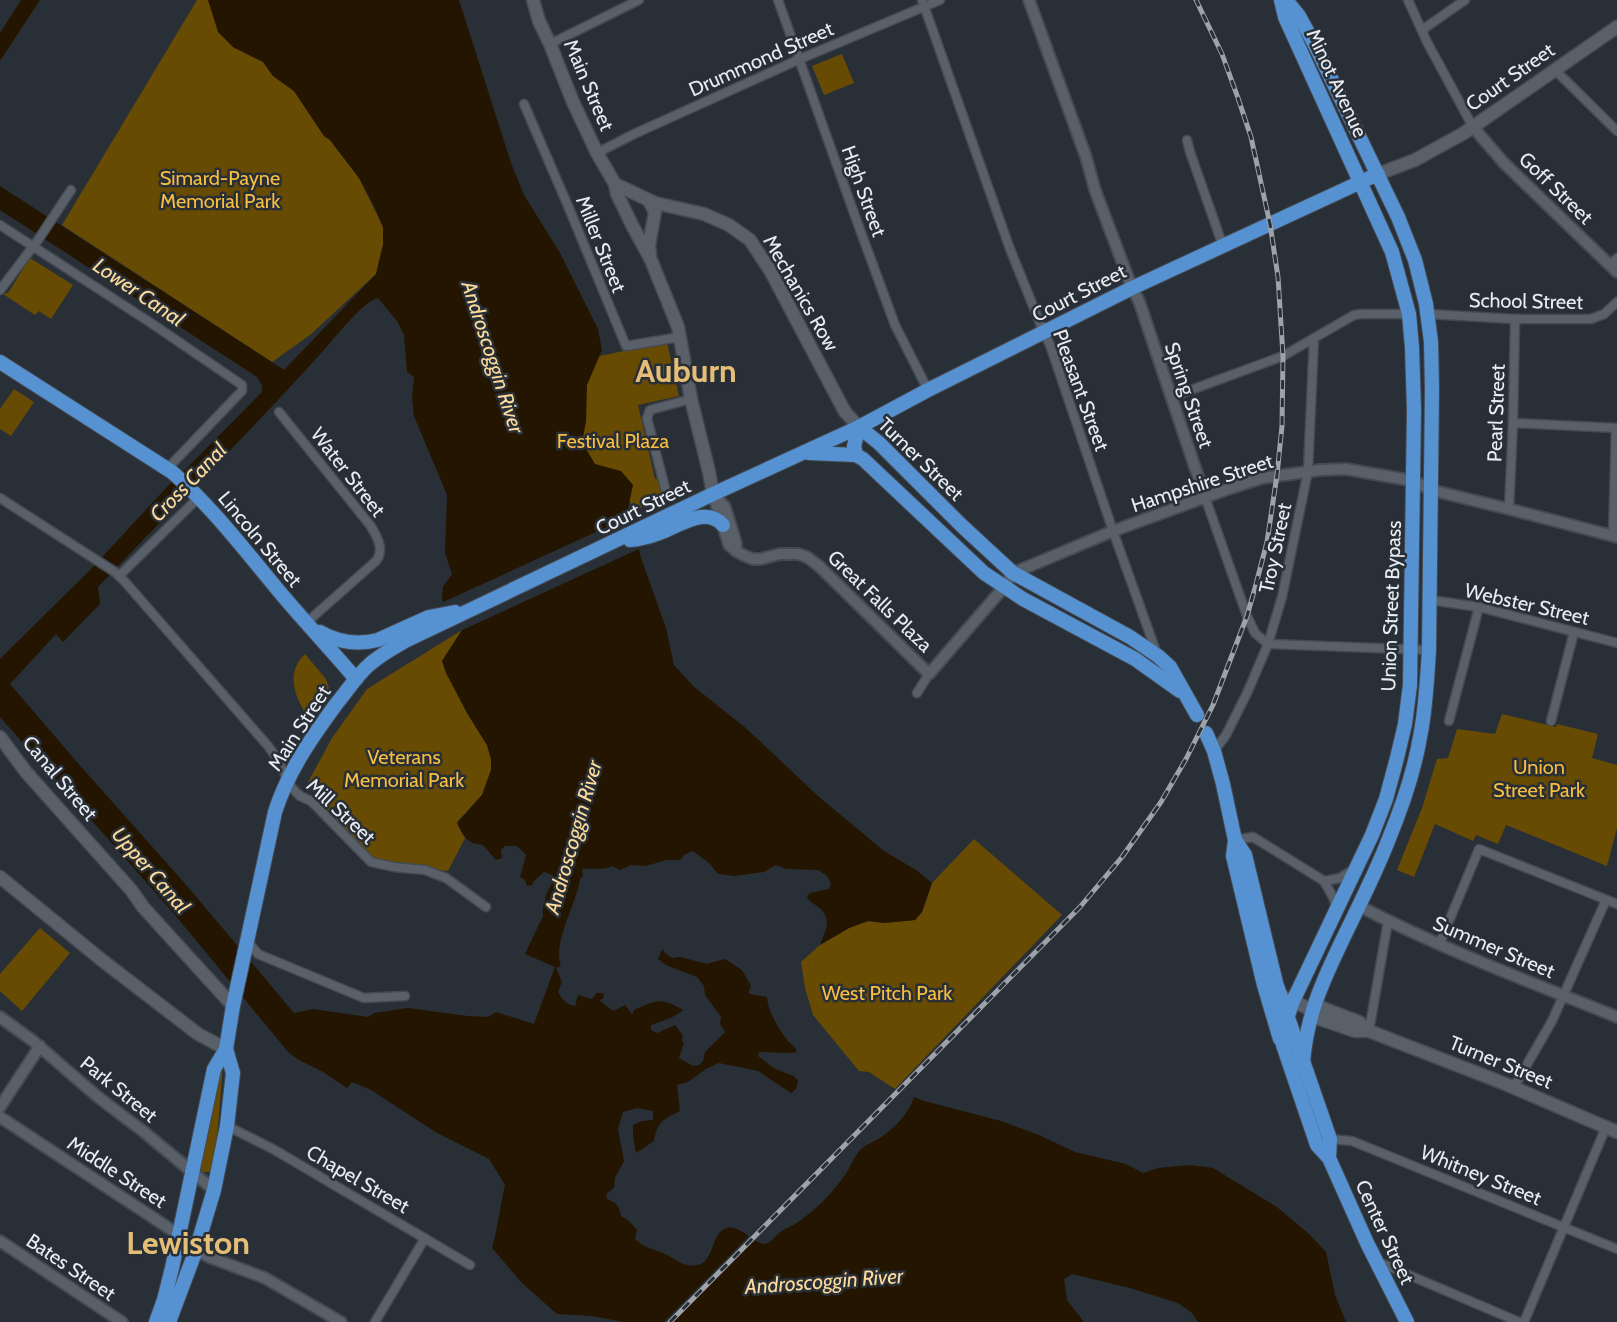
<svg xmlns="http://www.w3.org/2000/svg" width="1617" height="1322" font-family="Cabin,sans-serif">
<rect width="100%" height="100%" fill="#292f37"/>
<g fill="#684b02">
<path d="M197,0h11l25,47 30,15 10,14 21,15 30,45 6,4 29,38 24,49v18l-7,29 -66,61 -38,27 -210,-137z"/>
<path d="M842,54l12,29 -30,12 -12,-29z"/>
<path d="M30,258l43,27 -22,34 -12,-8 -4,4 -32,-21 5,-1z"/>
<path d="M667,342l12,54 -41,9 17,74 10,-2 4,17 -29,14 -2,-2 -5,2 -6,-13 -46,-35 1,-26 4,-13 -1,-11 -5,-11 10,-41z"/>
<path d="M14,389l20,13 -23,34 -11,-7v-20z"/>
<path d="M462,630l-20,31 25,52 20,32 4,14v11l-9,25 -25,27 8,16 -17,33 -77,-9 -64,-78 25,-46 35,-49z"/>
<path d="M305,654l21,25 3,9 -3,6 -13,18 -9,-1c-11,-19 -17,-40 1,-57z"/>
<path d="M1502,714l54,13 1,-3 41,10 -6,24 25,7v63l-10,38 -101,-41 -8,19 -22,-9 -3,6 -38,-17 -21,53 -17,-7 25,-62 15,-49 11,-1 9,-29 38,5z"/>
<path d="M974,839l88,76 -167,174 -26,-17 -10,-1 -46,-56 -8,-27 -4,-26 19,-17 29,-17 19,-7 16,2 31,-3 7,-8 10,-29z"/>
<path d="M40,928l30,25 -48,58 -22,-20v-17z"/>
<path d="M221,1065l2,1 -6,71 -5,33 -3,2h-6l-3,-4z"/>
</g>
<g fill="#231500" fill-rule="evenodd">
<path d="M21,0h19l-40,61v-28z"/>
<path d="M208,0h251l52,163 13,32 36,58 38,76 4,21 -15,35 -1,37 -4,20 13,22 26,7 12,14 -5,23 13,50 25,70 8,37 19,21 54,43 71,67 66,55 32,19 16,13 -10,29 -7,8 -31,3 -16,-2 -19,7 -29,17c6,-16 13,-27 -3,-39 -5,-4 -8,-4 -10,-10l3,-3 19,-4 2,-6 -4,-7 -9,-6 -32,-1 -10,-4 -12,7 -30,4 -16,-2 -9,-11 -16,-12 -9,4 -4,5h-14l-20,6 -15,-1 -11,5 -8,-4c-9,5 -20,1 -30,3l1,7 -3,3c-3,24 -28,64 -19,87l-5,2 6,14 -4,10c5,8 7,12 17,14l3,-11 13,4 2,-1 3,-5h7l1,4 -4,4 13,10 12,-6 7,9 2,-1 -1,-2 3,-2c22,-9 24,-12 47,1 -7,7 -23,12 -32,15v5l6,3 18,-8 8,11 -1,6 2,1 -5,15 14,8 6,-1 4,-4 2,-9 20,-20 -5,-8 1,-7 -16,-22 -1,-9 -7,-9 -31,-12 -8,-6 4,-10 4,5 6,4 8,-1 27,7 18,-5 17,11 9,16 -3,7c6,3 13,2 19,4 1,15 11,31 21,44 4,4 7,5 9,11l-8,1 -30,-1 -1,4 17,13 19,7 4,5 -2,8 -5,4 -33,-22 -39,-8 -13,6 -18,13 -11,3 3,26c-17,9 -22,9 -26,30l-18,12 -3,-17v-11l9,-4 11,-1v-9l-16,-3 -14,4 -5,17 6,32 -9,17 -1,10 -8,6 1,5c10,4 12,7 14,17l8,5 8,9 -2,9c12,11 19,9 32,16 7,3 13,9 21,10 28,6 21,-33 39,-37 15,-4 28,20 41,15 4,-2 7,-7 10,-9 5,-5 13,-7 20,-12 18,-12 32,-27 45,-44 7,-9 10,-20 17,-28 5,-5 13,-8 20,-12 14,-9 29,-25 34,-41l10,4 77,20 38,14 36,17 51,12 17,9 15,-5 32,-3 23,3 64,39 32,27 17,18 9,43 11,27h-148l-6,-9 -14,-10 -48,-15 -58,-14 -8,5 3,21 17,22h-460l-32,-6 -35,-2 -35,-31 -30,-35c6,-21 8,-42 13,-63l-16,-26 -52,-26 -66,-43 -19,-8 -5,6 -24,-16 -24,-12 -10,-7 -119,-144 -170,-192v-58l93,-92 74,-80 22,-21 73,-74v-7l-5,-8 -257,-167v-24l284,184 92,-96 7,-29v-18l-9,-21 -15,-28 -29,-38 -6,-4 -30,-45 -21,-15 -10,-14 -30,-15 -15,-15zM378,298l19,23 7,14 3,37 7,5 -2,21 2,18 33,79 -2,58 7,21 -9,13 -1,13 20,30 -20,31 4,12 21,40 20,32 4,14v11l-9,25 -25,28c7,14 9,20 26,22l13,15 6,-2 -1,-8 4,-4h12l9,9 -6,22 5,3 2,6 5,-1 2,-4 10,-9 8,3 1,6 -7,14 -3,13v8l-18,38 30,13 -21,57 -38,-12 -8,5 -20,-1 -60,-8 -34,5 -6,4 -55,-8 -19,4 -106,-126 -112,-126 -66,-77 46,-50 7,8 37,-38 -2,-17c75,-79 152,-155 225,-236 12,-13 39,-49 55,-53z"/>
</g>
<g fill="#292f37">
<path d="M633,515l8,33 -183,84v-1l-17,-28z"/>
<path d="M751,1234l6,4 -84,84h-9z"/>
</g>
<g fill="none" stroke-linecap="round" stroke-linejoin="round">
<g stroke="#454a52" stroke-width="11">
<g id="minor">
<path d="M778,0l77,216 40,109 33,65"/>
<path d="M922,0l88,249 34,84 6,12 63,186 44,123"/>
<path d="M1408,0l19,42 46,85"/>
<path d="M1422,30l43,-30"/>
<path d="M550,44l89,-44"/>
<path d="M1555,70l62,61"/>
<path d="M524,104l44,102 58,140 54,-9"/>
<path d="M1187,140l3,12 33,94"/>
<path d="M597,153l37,-19 166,-75 140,-59"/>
<path d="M0,225l151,98 91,62v6l-6,6 -69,72"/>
<path d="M1610,265l7,-7"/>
<path d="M0,290l38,-50 33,-50"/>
<path d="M1428,314l87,5h76l13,-5 13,-12"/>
<path d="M1172,397l111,-41 71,-41 7,-1h48"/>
<path d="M279,412l91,113c7,11 15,25 6,36l-70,62"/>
<path d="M1513,423l104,5"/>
<path d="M665,488l-18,-70 3,-8 41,-11"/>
<path d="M1205,497l42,119 8,17 13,11 161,6"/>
<path d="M0,498l115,74 11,11 142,163 8,11 16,31 8,8 11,5 60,61 23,5 31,3 21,8 40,29"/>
<path d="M1509,509l4,-86 2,-104"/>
<path d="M1613,536l3,-108"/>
<path d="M119,576l80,-79"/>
<path d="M1430,600l49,7 138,36"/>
<path d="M917,693l12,-19"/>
<path d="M1449,721l30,-114"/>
<path d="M1551,721l23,-89"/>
<path d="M1214,751l12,-16 22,-44 20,-47 14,-47 26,-126 6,-133"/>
<path d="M1235,840l18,-3 71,44 10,18 2,8"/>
<path d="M1324,881l16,-3 14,-9"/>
<path d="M248,942l10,12 106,44 41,-2"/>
<path d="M1439,945l40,-96 138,55"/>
<path d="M1369,1031l19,-110"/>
<path d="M1514,1087l38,-66 54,-121"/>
<path d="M227,1126l46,23 197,116"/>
<path d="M1330,1139l22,2 265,108"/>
<path d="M1376,1261l143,61"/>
<path d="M375,1322l50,-84"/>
<path d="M1524,1322l82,-195"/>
</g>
</g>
<g stroke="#454a52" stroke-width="14">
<g id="tertiary">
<path d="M1029,0l57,157 9,33 37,98 7,13 66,196"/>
<path d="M1473,127l31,36 113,109"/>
<path d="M713,494l16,51 7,6 7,4 10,4h8l19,-5h18l9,3 12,9 110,108 75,-87 9,-14 100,-42 115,-42 34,-11 58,-8 26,-1 68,12 17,9 78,19 108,28"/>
<path d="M713,494l12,13 11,36v8"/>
<path d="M1359,906c83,43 171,76 258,111"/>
<path d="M0,1017l33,24 65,56 46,35 70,58"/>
<path d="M0,1107l40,-61"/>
<path d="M0,1117l143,94 36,24 17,15 13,7 56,21 76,44"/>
<path d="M0,1241l122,81"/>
</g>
</g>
<g stroke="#454a52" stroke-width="15">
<g id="secondary">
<path d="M533,0l6,21 11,23 23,58 24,51 18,31 2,10 15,31 19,35 27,67 13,72 18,73 4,22"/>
<path d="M1378,174l37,-14 49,-27 153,-106"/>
<path d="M615,184l40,19 49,11 25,11 21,15 21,32 74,140 14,15"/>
<path d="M649,201l6,11 -6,33 1,9"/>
<path d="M0,737l26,35 106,119 11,16 90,99"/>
<path d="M0,877l103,84 95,73 28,15"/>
<path d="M1284,997l28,13 5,8 38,13h14l134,52 114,49"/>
<path d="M1312,1010l9,-3 4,2 34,13 10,9"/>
</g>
</g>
<g stroke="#454a52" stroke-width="16">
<g id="trunk">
<path d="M1281,0l4,17 107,235 17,62 3,33 2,63 -4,275 -5,39 -8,34 -11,41 -14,36 -79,166 -9,26 -1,18 34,100 12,13 38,85 40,79"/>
<path d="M1286,0l13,16 17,31 82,170 17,43 11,44 5,38 1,47 -3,261c-2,29 -3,58 -9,87 -6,36 -18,70 -32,104 -14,36 -32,70 -48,104 -19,40 -33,71 -37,117"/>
<path d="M0,362l172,110c42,37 75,81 111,124 24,28 49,55 73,83"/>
<path d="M859,427l20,16 82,82 52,48 117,64 28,19 12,11 27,48"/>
<path d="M859,427l-5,19 2,9 7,4 121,114 39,26 112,60 45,32"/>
<path d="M809,453l47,2"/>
<path d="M630,540c11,-1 22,-4 32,-8 18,-7 44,-26 61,-7"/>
<path d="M320,632c19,11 37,13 58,8l51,-23 26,-5"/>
<path d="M1206,733l8,18 9,33 12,56 -2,16 31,129 16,54"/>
<path d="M1235,840l10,15 31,128 54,156 -1,19"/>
<path d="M156,1322l8,-22 8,-32 42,-199 12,-20 7,-43 42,-194c13,-41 37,-75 62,-109 11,-13 20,-28 33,-39 10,-9 23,-16 35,-23l308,-147 146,-67 69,-37 204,-102 246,-114"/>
<path d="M169,1322l27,-72 18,-60 13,-64 6,-53 -7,-24"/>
</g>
</g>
<use href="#minor" stroke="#596069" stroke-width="8"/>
<use href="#tertiary" stroke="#596069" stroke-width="10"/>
<use href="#secondary" stroke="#596069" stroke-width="12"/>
<use href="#trunk" stroke="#5692d2" stroke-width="14"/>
<g stroke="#9ea2a9" stroke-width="5">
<path id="rail" d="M670,1322l410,-415 42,-50 39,-55 25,-43 27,-54 34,-89 8,-28 12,-46 10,-67 5,-49 1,-70 -5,-79 -8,-53 -19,-87 -13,-39 -16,-44 -26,-54"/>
</g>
<use href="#rail" stroke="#292f37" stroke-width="3" stroke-dasharray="9" stroke-linecap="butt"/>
</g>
<g text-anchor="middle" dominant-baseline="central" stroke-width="5" stroke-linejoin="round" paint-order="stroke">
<g font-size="20" fill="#e9edf3" stroke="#292f37">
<text transform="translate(761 59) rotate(-24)">Drummond Street</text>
<text transform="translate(1510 77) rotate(-35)">Court Street</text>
<text transform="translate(1337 83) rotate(65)">Minot Avenue</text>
<text transform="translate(589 85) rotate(67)">Main Street</text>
<text transform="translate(1556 188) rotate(44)">Goff Street</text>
<text transform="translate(864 191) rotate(70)">High Street</text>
<text transform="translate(601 244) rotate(68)">Miller Street</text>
<text transform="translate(801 293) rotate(60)">Mechanics Row</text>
<text transform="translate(1079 293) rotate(-27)">Court Street</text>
<text transform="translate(1526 301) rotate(1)">School Street</text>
<text transform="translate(1081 390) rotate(70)">Pleasant Street</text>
<text transform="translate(1189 395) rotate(71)">Spring Street</text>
<text transform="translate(1496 413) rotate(-88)">Pearl Street</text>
<text transform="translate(921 459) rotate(44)">Turner Street</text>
<text transform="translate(348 472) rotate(52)">Water Street</text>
<text transform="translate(1202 483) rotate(-18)">Hampshire Street</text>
<text transform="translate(643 507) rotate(-26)">Court Street</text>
<text transform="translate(260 539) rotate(50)">Lincoln Street</text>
<text transform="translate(1275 548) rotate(-78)">Troy Street</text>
<text transform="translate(880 601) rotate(44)">Great Falls Plaza</text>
<text transform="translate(1527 604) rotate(13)">Webster Street</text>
<text transform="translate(1391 606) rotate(-88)">Union Street Bypass</text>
<text transform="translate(299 728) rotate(-57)">Main Street</text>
<text transform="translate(60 778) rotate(50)">Canal Street</text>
<text transform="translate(341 811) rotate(43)">Mill Street</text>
<text transform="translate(1494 947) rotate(23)">Summer Street</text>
<text transform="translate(1501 1062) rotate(22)">Turner Street</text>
<text transform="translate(119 1089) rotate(39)">Park Street</text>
<text transform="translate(117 1172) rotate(33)">Middle Street</text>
<text transform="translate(1481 1175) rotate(22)">Whitney Street</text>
<text transform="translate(358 1179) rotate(30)">Chapel Street</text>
<text transform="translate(1385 1232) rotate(65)">Center Street</text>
<text transform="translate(71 1267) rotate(34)">Bates Street</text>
</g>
<g font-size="20" fill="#f8be3e" stroke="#292f37">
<text x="220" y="178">Simard-Payne<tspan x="220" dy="23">Memorial Park</tspan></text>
<text x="613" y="441">Festival Plaza</text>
<text x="404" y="757">Veterans<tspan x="404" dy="23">Memorial Park</tspan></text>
<text x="1539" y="767">Union<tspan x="1539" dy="23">Street Park</tspan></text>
<text x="887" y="993">West Pitch Park</text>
</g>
<g font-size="21" font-style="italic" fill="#fdda99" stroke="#292f37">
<text transform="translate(139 292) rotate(34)">Lower Canal</text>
<text transform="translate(493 357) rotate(72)">Androscoggin River</text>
<text transform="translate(188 482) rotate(-46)">Cross Canal</text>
<text transform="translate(573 837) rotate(-74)">Androscoggin River</text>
<text transform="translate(151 870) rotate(49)">Upper Canal</text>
<text transform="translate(824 1281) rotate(-4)">Androscoggin River</text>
</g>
<g font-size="32" font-weight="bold" fill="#e4be76" stroke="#292f37">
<text x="686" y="370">Auburn</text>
<text x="188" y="1242">Lewiston</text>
</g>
</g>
</svg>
